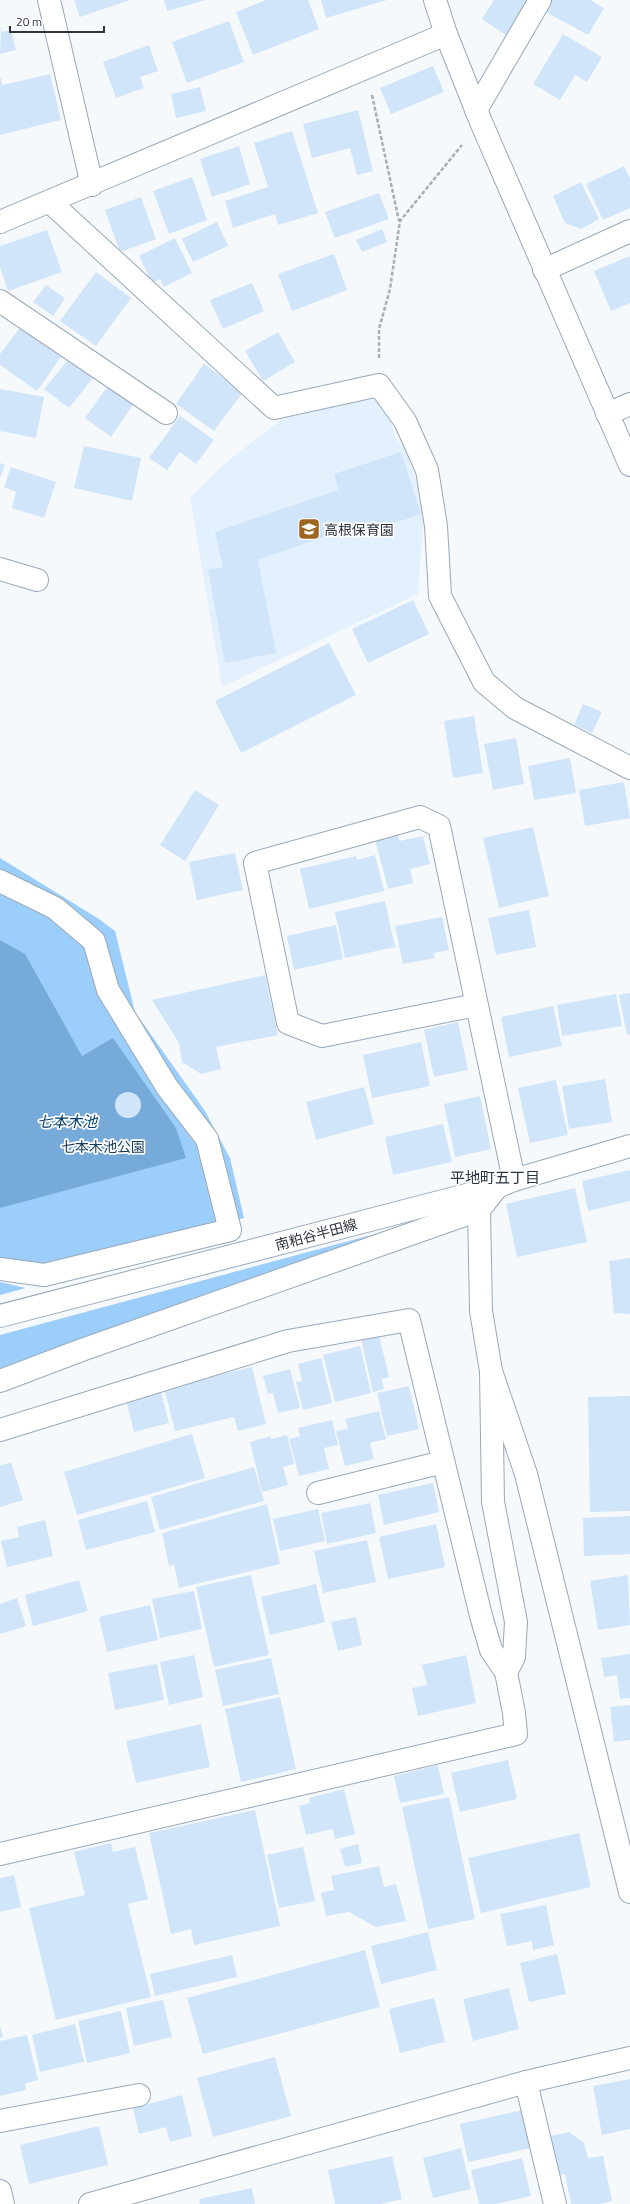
<svg xmlns="http://www.w3.org/2000/svg" width="630" height="2204" font-family="'Titillium Web','Noto Sans JP',sans-serif">
<rect width="100%" height="100%" fill="#f6f9fc"/>
<path fill="#e3f1fe" d="M374,393l14,13 7,32 10,10 15,43 4,21 -6,82 -196,93 -32,-190 38,-36 67,-52z"/>
<g fill="#9ccefc">
<path d="M0,858l99,61 16,12 20,81 70,99 25,47 14,60 -201,49 -43,-7z"/>
<path d="M375,1234l-139,54 -236,81v-34z"/>
<path d="M0,1282l26,6 -26,7z"/>
</g>
<path fill="#76aad9" d="M0,940l25,14 57,102 31,-18 63,90 10,30 -186,50z"/>
<g fill="#d0e5f9">
<path d="M74,0h56l-50,17z"/>
<path d="M164,0h42l-39,11z"/>
<path d="M266,0h42l11,29 -66,26 -17,-43z"/>
<path d="M321,0h66l-61,18z"/>
<path d="M494,0h35l-22,36 -25,-17z"/>
<path d="M552,0h38l14,8 -16,27 -42,-23z"/>
<path d="M229,21l15,41 -57,21 -15,-41z"/>
<path d="M1,27l1,5 9,-2 5,20 -16,4z"/>
<path d="M563,34l39,23 -15,25 -12,-7 -15,25 -27,-16z"/>
<path d="M149,45l9,26 -18,6 4,11 -28,10 -13,-36z"/>
<path d="M433,66l11,26 -53,22 -11,-26z"/>
<path d="M50,74l11,46 -61,15v-58l3,8z"/>
<path d="M200,87l6,24 -30,7 -5,-24z"/>
<path d="M358,110l15,61 -16,4 -7,-27 -38,10 -9,-34z"/>
<path d="M292,131l26,82 -40,12 -3,-11 -42,14 -8,-27 43,-14 -14,-44z"/>
<path d="M239,146l11,38 -38,13 -12,-38z"/>
<path d="M624,166l6,13v29l-27,12 -17,-36z"/>
<path d="M192,177l15,43 -38,14 -16,-43z"/>
<path d="M581,182l18,37 -18,10 -16,-6 -12,-27z"/>
<path d="M379,193l10,26 -54,19 -10,-26z"/>
<path d="M141,197l15,42 -36,13 -15,-42z"/>
<path d="M217,222l11,24 -35,16 -11,-23z"/>
<path d="M382,229l5,13 -25,10 -6,-12z"/>
<path d="M47,230l15,42 -54,19 -8,-24v-21z"/>
<path d="M175,238l17,35 -28,14 -4,-8 -8,4 -13,-27z"/>
<path d="M334,254l13,36 -55,21 -14,-37z"/>
<path d="M630,256v47l-19,8 -17,-40z"/>
<path d="M96,272l35,26 -35,48 -36,-25z"/>
<path d="M252,283l12,28 -41,18 -13,-29z"/>
<path d="M46,285l19,13 -12,18 -20,-14z"/>
<path d="M22,325l41,29 -26,37 -37,-26v-11z"/>
<path d="M278,332l17,30 -32,19 -18,-30z"/>
<path d="M72,355l24,19 -27,34 -25,-19z"/>
<path d="M204,364l39,28 -29,39 -38,-27z"/>
<path d="M110,383l25,19 -24,35 -26,-19z"/>
<path d="M0,389l44,8 -8,41 -36,-7z"/>
<path d="M180,416l34,24 -18,24 -16,-12 -13,18 -18,-12z"/>
<path d="M84,446l57,12 -9,43 -58,-13z"/>
<path d="M401,452l20,62 -55,19 -2,-10 -106,37 18,93 -51,10 -17,-93 15,-3 -8,-35 123,-42 -4,-16z"/>
<path d="M0,463l5,2 -5,13z"/>
<path d="M11,467l45,15 -12,36 -32,-10 4,-16 -12,-5z"/>
<path d="M413,600l16,34 -61,29 -16,-34z"/>
<path d="M329,643l27,52 -115,58 -26,-52z"/>
<path d="M583,704l19,8 -10,21 -18,-8z"/>
<path d="M474,716l9,57 -30,5 -9,-57z"/>
<path d="M516,738l8,46 -31,6 -9,-46z"/>
<path d="M570,758l6,35 -42,7 -6,-34z"/>
<path d="M624,782l6,36 -45,8 -6,-36z"/>
<path d="M195,790l24,15 -34,56 -25,-16z"/>
<path d="M533,827l16,69 -50,12 -16,-70z"/>
<path d="M398,833l1,8 24,-5 7,28 -20,5 3,14 -25,6 -13,-50z"/>
<path d="M235,853l8,37 -46,10 -8,-38z"/>
<path d="M375,855l9,36 -75,18 -9,-40 56,-13 1,4z"/>
<path d="M385,901l10,46 -50,11 -10,-46z"/>
<path d="M529,910l7,37 -40,8 -8,-37z"/>
<path d="M442,917l7,33 -15,3 1,5 -32,6 -8,-38z"/>
<path d="M336,925l7,34 -49,11 -7,-34z"/>
<path d="M265,975l13,60 -62,12 5,22 -20,5 -19,-12 -3,-19 -27,-43z"/>
<path d="M630,993v41l-3,1 -8,-40z"/>
<path d="M616,994l6,32 -60,10 -5,-31z"/>
<path d="M553,1006l9,40 -53,11 -8,-40z"/>
<path d="M458,1022l10,48 -34,7 -10,-47z"/>
<path d="M421,1042l9,44 -58,12 -9,-43z"/>
<path d="M605,1079l7,43 -43,7 -7,-43z"/>
<path d="M556,1080l12,55 -38,8 -12,-55z"/>
<path d="M364,1087l10,37 -58,16 -10,-38z"/>
<circle cx="128" cy="1105" r="13"/>
<path d="M480,1096l11,53 -36,8 -11,-53z"/>
<path d="M443,1124l9,38 -59,13 -8,-38z"/>
<path d="M630,1170v31l-42,10 -6,-30z"/>
<path d="M575,1188l12,54 -70,15 -11,-53z"/>
<path d="M630,1258v56l-16,-1 -5,-52z"/>
<path d="M379,1335l10,42 -7,2 2,10 -11,3 -12,-53z"/>
<path d="M360,1346l11,47 -36,9 -12,-47z"/>
<path d="M321,1358l11,45 -29,7 -7,-28 6,-1 -4,-17z"/>
<path d="M252,1367l14,57 -28,7 -4,-14 -59,14 -11,-43z"/>
<path d="M290,1369l10,39 -22,5 -5,-20 -5,1 -5,-18z"/>
<path d="M409,1386l10,43 -32,7 -10,-43z"/>
<path d="M161,1392l8,31 -35,9 -8,-32z"/>
<path d="M630,1396v115l-40,1 -2,-115z"/>
<path d="M379,1411l7,28 -16,4 4,16 -29,7 -9,-35 12,-2 -3,-10z"/>
<path d="M332,1420l6,25 -14,3 5,21 -30,7 -10,-37 11,-3 -2,-8z"/>
<path d="M192,1434l13,44 -128,37 -13,-43z"/>
<path d="M287,1435l7,29 -11,3 5,18 -26,7 -12,-50 21,-6v3z"/>
<path d="M11,1462l12,38 -23,7v-41z"/>
<path d="M254,1467l10,34 -104,29 -9,-33z"/>
<path d="M433,1483l6,29 -55,13 -6,-30z"/>
<path d="M147,1501l8,31 -69,18 -8,-30z"/>
<path d="M370,1503l6,30 -49,11 -6,-31z"/>
<path d="M267,1504l13,60 -101,24 -5,-24 -5,2 -7,-33z"/>
<path d="M318,1509l7,32 -45,10 -7,-32z"/>
<path d="M630,1516v38l-46,2 -1,-38z"/>
<path d="M45,1520l8,36 -46,11 -6,-26 18,-4 -2,-10z"/>
<path d="M436,1524l9,43 -57,12 -9,-42z"/>
<path d="M367,1540l9,42 -53,11 -9,-42z"/>
<path d="M251,1575l18,80 -55,12 -18,-80z"/>
<path d="M628,1575l2,50 -32,5 -8,-49z"/>
<path d="M79,1580l9,31 -55,15 -8,-31z"/>
<path d="M316,1584l9,38 -55,13 -9,-38z"/>
<path d="M194,1591l8,38 -42,9 -8,-39z"/>
<path d="M17,1598l9,28 -26,8v-30z"/>
<path d="M150,1605l8,35 -51,12 -8,-35z"/>
<path d="M356,1617l6,28 -24,6 -7,-29z"/>
<path d="M630,1654v44l-10,1 -3,-24 -13,2 -3,-19z"/>
<path d="M194,1655l9,42 -34,8 -9,-43z"/>
<path d="M466,1655l10,48 -58,13 -6,-28 15,-3 -5,-20z"/>
<path d="M271,1658l8,36 -56,12 -8,-36z"/>
<path d="M157,1664l7,36 -49,10 -7,-37z"/>
<path d="M280,1697l16,72 -55,13 -16,-73z"/>
<path d="M630,1705v35l-16,2 -4,-35z"/>
<path d="M201,1724l9,43 -74,16 -10,-42z"/>
<path d="M508,1760l9,39 -57,13 -9,-39z"/>
<path d="M438,1765l6,29 -44,9 -6,-27z"/>
<path d="M344,1789l11,45 -20,5 -2,-10 -27,6 -7,-29 11,-3 -1,-5z"/>
<path d="M449,1797l26,122 -47,10 -26,-122z"/>
<path d="M255,1810l25,116 -86,19 -3,-16 -20,5 -22,-101z"/>
<path d="M579,1833l12,54 -110,26 -13,-55z"/>
<path d="M111,1843l2,9 22,-5 13,52 -20,5 23,93 -95,23 -27,-112 56,-13 -11,-43z"/>
<path d="M358,1844l4,19 -17,4 -5,-18z"/>
<path d="M303,1847l12,54 -36,7 -12,-53z"/>
<path d="M379,1866l5,21 12,-3 10,37 -30,6 -27,-15 -23,4 -5,-23 13,-3 -3,-14z"/>
<path d="M14,1875l7,32 -21,5v-34z"/>
<path d="M546,1905l8,40 -21,5 -1,-9 -25,5 -7,-32z"/>
<path d="M428,1932l9,38 -56,14 -10,-38z"/>
<path d="M365,1950l15,57 -177,47 -16,-56z"/>
<path d="M557,1954l9,40 -37,8 -9,-39z"/>
<path d="M232,1955l5,22 -82,19 -5,-22z"/>
<path d="M509,1988l10,41 -46,12 -10,-42z"/>
<path d="M434,1998l11,44 -45,11 -11,-44z"/>
<path d="M163,2000l9,37 -38,9 -8,-38z"/>
<path d="M121,2011l9,42 -43,10 -9,-42z"/>
<path d="M75,2024l9,38 -44,10 -8,-37z"/>
<path d="M0,2026l3,11 -3,1z"/>
<path d="M27,2035l11,45 -13,4 1,6 -26,6v-55z"/>
<path d="M275,2057l16,59 -78,21 -16,-59z"/>
<path d="M630,2079v50l-28,6 -9,-49z"/>
<path d="M182,2095l10,41 -22,6 -4,-15 -27,7 -6,-26z"/>
<path d="M522,2110l9,38 -63,14 -8,-38z"/>
<path d="M99,2126l9,39 -79,19 -9,-39z"/>
<path d="M569,2132l15,11 4,15 15,-2 9,45 -12,3h-29l-6,-30 -7,2 -8,-40z"/>
<path d="M461,2148l10,41 -38,9 -10,-40z"/>
<path d="M392,2156l10,43 -21,5h-46l-7,-34z"/>
<path d="M522,2158l9,38 -35,8h-17l-8,-34z"/>
<path d="M252,2188l3,16h-55l-1,-5z"/>
</g>
<g fill="none" stroke-linecap="round" stroke-linejoin="round">
<g stroke="#99a8b7" stroke-width="24">
<path id="pedestrian" d="M0,881l55,27 39,33 14,49 59,97 40,52 23,91 -186,45 -44,-6"/>
</g>
<g stroke="#99a8b7" stroke-width="24">
<g id="minor">
<path d="M49,0l43,185"/>
<path d="M476,110l64,-110"/>
<path d="M50,202l224,206 105,-23 26,36 22,49 9,56 4,70 44,86 31,26 115,60"/>
<path d="M0,222l446,-188"/>
<path d="M544,270l86,-39"/>
<path d="M0,301l166,112"/>
<path d="M607,414l23,-10"/>
<path d="M0,569l37,11"/>
<path d="M476,1005l-154,31 -34,-13 -33,-160 165,-46 19,9 75,354"/>
<path d="M497,1187l-18,23 2,101 10,60 35,103 104,418"/>
<path d="M0,1381l79,-30 400,-141"/>
<path d="M0,1430l288,-89 121,-21 72,296 10,34 15,22"/>
<path d="M318,1493l125,-31"/>
<path d="M0,1854l516,-120 -2,-21 -8,-41 8,-15 2,-35 -23,-120 -2,-131"/>
<path d="M526,2082l29,122"/>
<path d="M0,2121l139,-26"/>
<path d="M0,2191l3,13"/>
<path d="M90,2204l436,-122 104,-24"/>
</g>
</g>
<g stroke="#99a8b7" stroke-width="24">
<path id="tertiary" d="M435,0l11,34 35,88 149,343"/>
</g>
<g stroke="#99a8b7" stroke-width="24">
<path id="secondary" d="M0,1316l497,-129 17,-7 116,-34"/>
</g>
<g stroke="#aaaeb2" stroke-width="2.5" stroke-dasharray="4 2" stroke-linecap="butt">
<path d="M372,95l27,126"/>
<path d="M379,358v-29l11,-40 10,-68 62,-76"/>
</g>
<use href="#pedestrian" stroke="#fff" stroke-width="22"/>
<use href="#minor" stroke="#fff" stroke-width="22"/>
<use href="#tertiary" stroke="#fff" stroke-width="22"/>
<use href="#secondary" stroke="#fff" stroke-width="22"/>
</g>
<defs>
<g id="school-square" transform="scale(1.15)"><rect x="-9" y="-9" width="18" height="18" rx="4" fill="#9c6520" stroke="#fff"/><path d="M0-5L7-2L0 1L-7-2ZM-4 1L0 2.5L4 1V4Q0 6-4 4Z" fill="#fff"/></g>
</defs>
<g fill-rule="evenodd">
<use href="#school-square" x="309" y="529"/>
</g>
<g text-anchor="middle" dominant-baseline="central" stroke-width="3.5" stroke-linejoin="round" paint-order="stroke">
<g font-size="14" fill="#2e343a" stroke="#fff" text-anchor="start">
<text x="324" y="529">高根保育園</text>
</g>
<g font-size="14" fill="#143a5a" stroke="#fff">
<text x="103" y="1146">七本木池公園</text>
</g>
<g font-size="14" fill="#2e343a" stroke="#fff">
<text transform="translate(316 1234) rotate(-15)">南粕谷半田線</text>
</g>
<g font-size="15" font-style="italic" fill="#003d69" stroke="#fff">
<text x="67" y="1121">七本木池</text>
</g>
<g font-size="15" fill="#283541" stroke="#fff">
<text x="495" y="1177">平地町五丁目</text>
</g>
</g>
<path d="M10 26v6h94v-6" fill="none" stroke="#2e343a" stroke-width="2"/>
<text x="16" y="26" font-size="12" fill="#2e343a" stroke="#ffffff" stroke-width="3" paint-order="stroke">20 m</text>
</svg>
